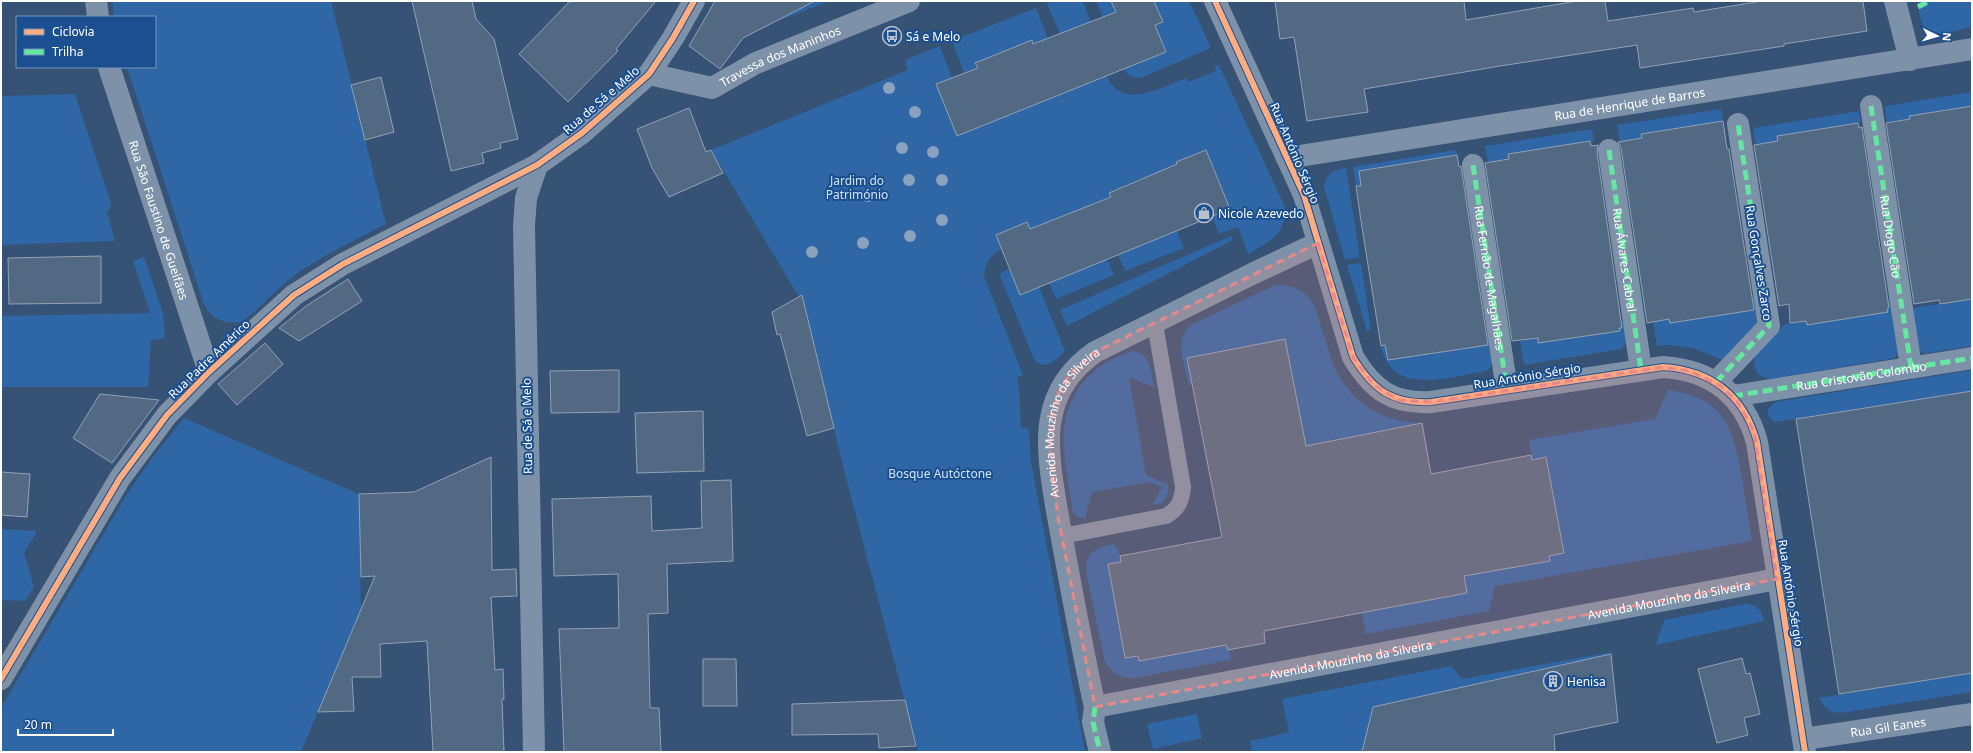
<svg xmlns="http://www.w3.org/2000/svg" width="1973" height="753" font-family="'Noto Sans',sans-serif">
<rect width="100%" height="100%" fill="#365274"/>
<g fill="#2f66a5">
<path d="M112,1h219l55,223c-31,16 -63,31 -91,51 -20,14 -35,35 -54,47 -16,3 -30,-3 -37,-18l-77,-237h28v-50h-41z"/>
<path d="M815,1h15l-57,22z"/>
<path d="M1052,1h31l8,21 -31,12 -13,-31z"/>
<path d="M1096,1h28l-11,4 3,7 -13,5z"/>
<path d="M1146,1h43l22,47 -68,29c-9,3 -14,-1 -20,-8l10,-13 3,8 30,-12 -11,-27 8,-3 -7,-18z"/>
<path d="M1917,1h55v26c-15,3 -41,14 -50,-4 -3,-7 -3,-15 -5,-22z"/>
<path d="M1036,8l12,31 -15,6 -1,-5 -57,24 3,4 -14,5 -12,-32z"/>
<path d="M940,46l12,32 -16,6 21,51 150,-59c15,35 55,11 79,2l2,4 28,-11 -1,-5 4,-1 66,142c2,26 -16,36 -37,47l-10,-27 -19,7 -7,-17 18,-8 -24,-59 -30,12 3,7c-24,1 -48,14 -70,24l2,4 -81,32 -3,-7 -31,13 6,14c-12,6 -17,14 -18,27l39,99 -6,3 2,11 2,38 8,2 2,32 54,291h-167l-74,-282 -42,-174 -3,1 -88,-147 197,-80 -3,-10z"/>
<path d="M1972,92v14l-63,10 1,3 -23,3 -2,-16z"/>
<path d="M75,94l37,112 -5,6 8,29 -114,4v-149z"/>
<path d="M1721,109l2,12 -81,13v4l-22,3 -3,-16z"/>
<path d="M1859,111l2,11 -84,14 1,5 -22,3 -3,-16z"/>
<path d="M1592,129l2,12 -48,8 -37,10 -21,3 -3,-16z"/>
<path d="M1456,150l1,5 -98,16 2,15h-5l-3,-19z"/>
<path d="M1346,168l14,89 -15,3 -21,-73c2,-13 10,-18 22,-19z"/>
<path d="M1177,231l7,17 -59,23 -7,-16z"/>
<path d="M1231,236l2,4 -166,86 -7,-16z"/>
<path d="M144,257l19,56 2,25 -14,2 -3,47h-147v-71l149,-3 -17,-52z"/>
<path d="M1107,259l7,16 -58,24 -7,-16z"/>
<path d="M1361,263l10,67 -4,1 -20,-66z"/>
<path d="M1009,269l11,26 19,-8 26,64c-9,10 -22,22 -32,6l-33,-81 1,-4z"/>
<path d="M1275,285c13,0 24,2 33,12 9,9 11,24 15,36 4,12 8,26 13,38 17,33 49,52 86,52l-116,23 -21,-107 -97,19 4,26 -3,1c-4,-20 -16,-45 2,-60z"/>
<path d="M1750,296h4l5,27 -37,37 -29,-12 -24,-3 -12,1 -4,-24 16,-3 2,4 37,-6z"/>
<path d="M1886,298h5l7,54 -3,6 -124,21 -6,-1 -8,-5 -3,-9 2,-10 29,-30 21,-3 1,4 81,-13z"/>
<path d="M1972,299v47l-44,7 -4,1 -5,-5 -8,-41z"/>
<path d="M1624,321l2,22 -5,6 -97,16 -4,-24 18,-3 1,5 81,-12 -1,-9z"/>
<path d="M1485,333h4c2,12 9,31 -3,38 -36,6 -95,26 -105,-25l4,-1 3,15 98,-15z"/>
<path d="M1134,351c17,4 17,21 20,36l-25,-10 17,98 22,10c1,12 -3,19 -16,20l10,-18 -12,-5 -58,10 -7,26h-5l-7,-5c-3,-26 -12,-60 -9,-86 5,-38 33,-67 70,-76z"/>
<path d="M1972,370v21l-197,31 -7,-6v-7l7,-7z"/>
<path d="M1668,390c56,8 65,36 74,87 3,21 7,42 10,64l-257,45 -6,25 -123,23 -4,-21 105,-20 -3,-17 86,-15 -1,-5 15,-3 -7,-39 -8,-20 4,-1 -7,-36 -14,3 -3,-20 126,-21z"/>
<path d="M184,418l175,76 2,116 -60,142h-300v-44l126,-214 28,-40z"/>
<path d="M1,529l36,2 -13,22 10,34 -9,14 -24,-1z"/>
<path d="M1114,544l5,7 2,11 -13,2 17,94 13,-2 1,5 29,-5 -1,-6 59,-5 2,5h2l1,10 -97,18c-14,0 -21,-5 -29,-16l-19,-91c0,-19 11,-24 28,-27z"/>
<path d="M1745,604c12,0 17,6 19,17l-108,24 8,-25z"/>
<path d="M1611,652v2l-238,53 -11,45h-110l-2,-11 39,-9 -7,-33 169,-33 11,13z"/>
<path d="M1972,673v19l-131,21c-11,0 -17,-6 -22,-15z"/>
<path d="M1197,714l5,24 -49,11 -6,-25z"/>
</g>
<g fill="#526984" stroke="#92a2b6">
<path d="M412,1h60l4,18 18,20 24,100 -18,4 1,5 -19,5 2,10 -33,8z"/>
<path d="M570,1h86l-40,48 2,2 -50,51 -49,-48z"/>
<path d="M715,1h100l-72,37 -23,31 -31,-23z"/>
<path d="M1111,1h43l9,21 -8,3 11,27 -209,84 -21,-52 42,-16 -3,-5 30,-12 27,-11 1,4 83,-32z"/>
<path d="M1275,1h189l2,19 111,-19h28l3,20 85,-13 1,4 68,-11h101l4,30 -83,13v2l-144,22 -3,-23 -137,21 -136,23 4,23 -61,9 -13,-84 -14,2z"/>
<path d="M381,77l13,55 -29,8 -14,-55z"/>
<path d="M1972,106v193l-32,5 -1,-4 -25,4 -28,-181 24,-4 -1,-3z"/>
<path d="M689,108l17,44 5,-2 12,23 -54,24 -17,-29 -15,-39z"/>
<path d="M1723,121l4,28h2l25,161 -84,13 -1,-4 -22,4 -26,-175 -3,-6 24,-4 -1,-4z"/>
<path d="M1858,123l1,5 3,-1 27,181 -2,1 1,3 -81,13 -1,-4 -16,2 -1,-19 -10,2 -25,-161 24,-4 -1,-5z"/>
<path d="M1590,141l1,5 7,-1 -1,7 25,176h-3l1,3 -82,12v-5l-26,3 -27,-178 24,-4 -1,-5z"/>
<path d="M1206,150l24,59 -210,86 -24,-60 31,-13 3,7 81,-32 -2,-4 68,-29 -1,-2z"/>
<path d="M1457,155l2,12 2,-1 27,179 -100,15 -3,-15 -4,1 -20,-125 -5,-35h5l-2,-15z"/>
<path d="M101,256v47l-92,1 -1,-46z"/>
<path d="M348,279l14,22 -63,40 -20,-13 27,-22z"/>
<path d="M802,295l32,133 -27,8 -27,-102 -3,1 -5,-23z"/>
<path d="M1285,339l21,107 116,-23 9,51 100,-19 1,5 14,-3 18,96 -15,3 1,5 -86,15 3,17 -203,38 1,12 -37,7 -2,-5 -87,16 -1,-5 -13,2 -17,-94 13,-2 -1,-6 102,-19 -35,-179z"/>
<path d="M265,343l18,21 -46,41 -19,-21z"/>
<path d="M619,370v42l-68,1 -1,-42z"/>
<path d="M1972,391v282l-133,21 -43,-275z"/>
<path d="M100,394l59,6 -47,63 -39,-25z"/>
<path d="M703,411l1,60 -67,2 -2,-60z"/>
<path d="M491,457l1,113 24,-1 1,27 -26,1 4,73 8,-1 1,30h-2l2,53h-71l-6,-111 -47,3 1,33h-29l2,34 -36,1 57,-136 -14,1 -2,-83 55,-2z"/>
<path d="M1,472l29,2 -3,43 -26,-2z"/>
<path d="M731,480l2,81 -66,3 1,49 -20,1 2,94h9l2,44h-97l-5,-123 60,-1 -1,-54 -64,2 -2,-77 99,-3 1,35 50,-3 -1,-47z"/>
<path d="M1611,654l7,68 -64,13 1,17h-193l11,-45z"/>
<path d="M1742,658l4,16 4,-1 10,41 -16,4 4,17 -31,8 -19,-74z"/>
<path d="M703,659h33l1,47h-34z"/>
<path d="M905,700l11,46 -37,2 -1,-14 -86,1v-31z"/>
</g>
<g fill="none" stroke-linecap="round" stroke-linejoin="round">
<path stroke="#7d92a8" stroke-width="16" d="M1062,536l104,-20c12,-7 16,-15 17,-29l-28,-163"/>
<g stroke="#7d92a8" stroke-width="22">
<path d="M96,1l2,16"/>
<path d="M1215,1l89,194 49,162c20,33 39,47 78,45l232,-35c48,3 81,28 94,75l48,310"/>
<path d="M1895,1l15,59"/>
<path id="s1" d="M109,67l100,305"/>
<path id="s2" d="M649,74l63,14 44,-25 153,-62"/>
<path d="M1871,106l40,261"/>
<path id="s3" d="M1609,150l32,220"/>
<path id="s4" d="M1287,158l685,-109"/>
<path id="s5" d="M1473,165l34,225"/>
<path d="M1716,382l53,-56 -31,-202"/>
<path d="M1733,396l239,-38"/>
<path d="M1,679l119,-201 47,-63 42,-43 85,-77 49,-31 194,-99 45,-32 67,-59 24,-36 21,-37"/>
<path id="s6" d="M1095,707l682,-128"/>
<path id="s7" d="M1804,739l168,-25"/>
<path d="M534,752l-10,-526 2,-28 11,-33"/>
<path id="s8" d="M1100,752l-7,-30 2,-15c-12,-54 -22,-109 -32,-163 -6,-34 -19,-93 -12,-126 5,-28 21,-50 44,-66l159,-79 64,-30"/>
</g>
<g stroke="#66e7a1" stroke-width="5" stroke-dasharray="10 5" stroke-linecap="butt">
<path d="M1918,7l11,-6"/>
<path id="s9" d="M1871,106l40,261"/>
<path d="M1609,150l32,220"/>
<path d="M1473,165l34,225"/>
<path d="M1716,382l53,-56 -31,-202"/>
<path id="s10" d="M1733,396l239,-38"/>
<path d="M1095,707l-2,15 7,30"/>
</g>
<g stroke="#1b4f8f" stroke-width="8">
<g id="cycleway">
<path d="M1215,1l89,194 49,162c20,33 39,47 78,45l232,-35c48,3 81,28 94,75l48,310"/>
<path d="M1,679l119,-201 47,-63 42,-43 85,-77 49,-31 194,-99 45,-32 67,-59 24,-36 21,-37"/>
</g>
</g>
<use href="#cycleway" stroke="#ffac80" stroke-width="6"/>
</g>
<g fill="#8aa2be">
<circle cx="889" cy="88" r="6"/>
<circle cx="915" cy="112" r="6"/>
<circle cx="902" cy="148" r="6"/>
<circle cx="933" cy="152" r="6"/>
<circle cx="909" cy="180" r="6"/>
<circle cx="942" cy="180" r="6"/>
<circle cx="868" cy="196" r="6"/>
<circle cx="942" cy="220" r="6"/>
<circle cx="910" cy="236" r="6"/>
<circle cx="863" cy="243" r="6"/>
<circle cx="812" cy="252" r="6"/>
</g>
<path fill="#e88989" fill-opacity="0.2" stroke="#e88989" stroke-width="3" stroke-dasharray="8 5" stroke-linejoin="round" d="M1318,243l35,114 20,27 25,16 33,2 232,-35 27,4 31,15 16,15 17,30 23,148 -682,128 -37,-190 -8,-66 1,-34 8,-25 11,-18 25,-22z"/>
<defs>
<g id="bus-ring" transform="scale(1)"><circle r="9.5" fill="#1b4f8f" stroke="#b9c2ce" stroke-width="1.5"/><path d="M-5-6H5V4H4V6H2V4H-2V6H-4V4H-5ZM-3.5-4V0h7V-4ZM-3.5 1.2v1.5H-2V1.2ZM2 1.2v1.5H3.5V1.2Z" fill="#b9c2ce"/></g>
<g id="shop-ring" transform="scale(1)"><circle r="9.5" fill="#1b4f8f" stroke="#b9c2ce" stroke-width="1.5"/><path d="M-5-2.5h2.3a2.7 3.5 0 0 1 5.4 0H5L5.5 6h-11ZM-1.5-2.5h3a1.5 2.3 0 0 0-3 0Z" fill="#b9c2ce"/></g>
<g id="building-ring" transform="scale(1)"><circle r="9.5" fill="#1b4f8f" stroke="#b9c2ce" stroke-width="1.5"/><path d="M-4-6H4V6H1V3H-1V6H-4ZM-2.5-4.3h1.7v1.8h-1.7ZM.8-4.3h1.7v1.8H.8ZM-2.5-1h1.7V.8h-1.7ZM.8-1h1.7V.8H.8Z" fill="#b9c2ce"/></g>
</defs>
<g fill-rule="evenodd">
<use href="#bus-ring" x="892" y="36"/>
<use href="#shop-ring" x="1204" y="213"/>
<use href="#building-ring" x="1553" y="681"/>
</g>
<g text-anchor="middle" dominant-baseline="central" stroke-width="4" stroke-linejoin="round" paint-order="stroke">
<g font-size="12" fill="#fff" stroke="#1b4f8f" text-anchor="start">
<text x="906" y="36">Sá e Melo</text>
<text x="1218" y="213">Nicole Azevedo</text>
<text x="1567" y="681">Henisa</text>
</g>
<g font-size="12" fill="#fff" stroke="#1b4f8f">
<text stroke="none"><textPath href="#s2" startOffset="140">Travessa dos Maninhos</textPath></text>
<text transform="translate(601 100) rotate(-41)">Rua de Sá e Melo</text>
<text stroke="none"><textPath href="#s4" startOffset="347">Rua de Henrique de Barros</textPath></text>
<text transform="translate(1295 153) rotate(67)">Rua António Sérgio</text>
<text stroke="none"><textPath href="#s1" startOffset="161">Rua São Faustino de Gueifães</textPath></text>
<text stroke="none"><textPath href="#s9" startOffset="132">Rua Diogo Cão</textPath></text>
<text stroke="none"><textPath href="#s3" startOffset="111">Rua Álvares Cabral</textPath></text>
<text transform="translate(1759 263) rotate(81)">Rua Gonçalves Zarco</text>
<text stroke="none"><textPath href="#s5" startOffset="114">Rua Fernão de Magalhães</textPath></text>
<text transform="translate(209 359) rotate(-44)">Rua Padre Américo</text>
<text stroke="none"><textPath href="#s10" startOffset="130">Rua Cristovão Colombo</textPath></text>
<text transform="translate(1527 376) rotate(-9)">Rua António Sérgio</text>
<text transform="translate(527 426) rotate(-91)">Rua de Sá e Melo</text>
<text stroke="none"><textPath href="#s8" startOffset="342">Avenida Mouzinho da Silveira</textPath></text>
<text transform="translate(1791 593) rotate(81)">Rua António Sérgio</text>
<text stroke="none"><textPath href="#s6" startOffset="584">Avenida Mouzinho da Silveira</textPath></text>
<text stroke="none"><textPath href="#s6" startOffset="260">Avenida Mouzinho da Silveira</textPath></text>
<text stroke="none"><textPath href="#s7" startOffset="85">Rua Gil Eanes</textPath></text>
</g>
<g font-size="12" fill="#cfe3fa" stroke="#1b4f8f">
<text x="857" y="180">Jardim do<tspan x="857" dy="14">Património</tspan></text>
<text x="940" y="473">Bosque Autóctone</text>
</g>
</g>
<rect width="1973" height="753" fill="none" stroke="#ffffff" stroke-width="4"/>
<rect x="16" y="16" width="140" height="52" fill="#1b4f8f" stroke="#7695bc"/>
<rect x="24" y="29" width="20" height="6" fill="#ffac80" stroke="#7695bc"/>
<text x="52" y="36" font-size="12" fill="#ffffff">Ciclovia</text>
<rect x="24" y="49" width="20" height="6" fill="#66e7a1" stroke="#7695bc"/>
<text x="52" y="56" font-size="12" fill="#ffffff">Trilha</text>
<g transform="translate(1937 36) rotate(95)" stroke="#1b4f8f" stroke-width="3" paint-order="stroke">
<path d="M0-3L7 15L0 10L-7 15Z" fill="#ffffff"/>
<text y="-6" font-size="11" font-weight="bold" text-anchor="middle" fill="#ffffff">N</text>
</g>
<path d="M18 729v6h95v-6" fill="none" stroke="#ffffff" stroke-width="2"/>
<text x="24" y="729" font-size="12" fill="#ffffff" stroke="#1b4f8f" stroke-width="3" paint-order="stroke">20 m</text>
</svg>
